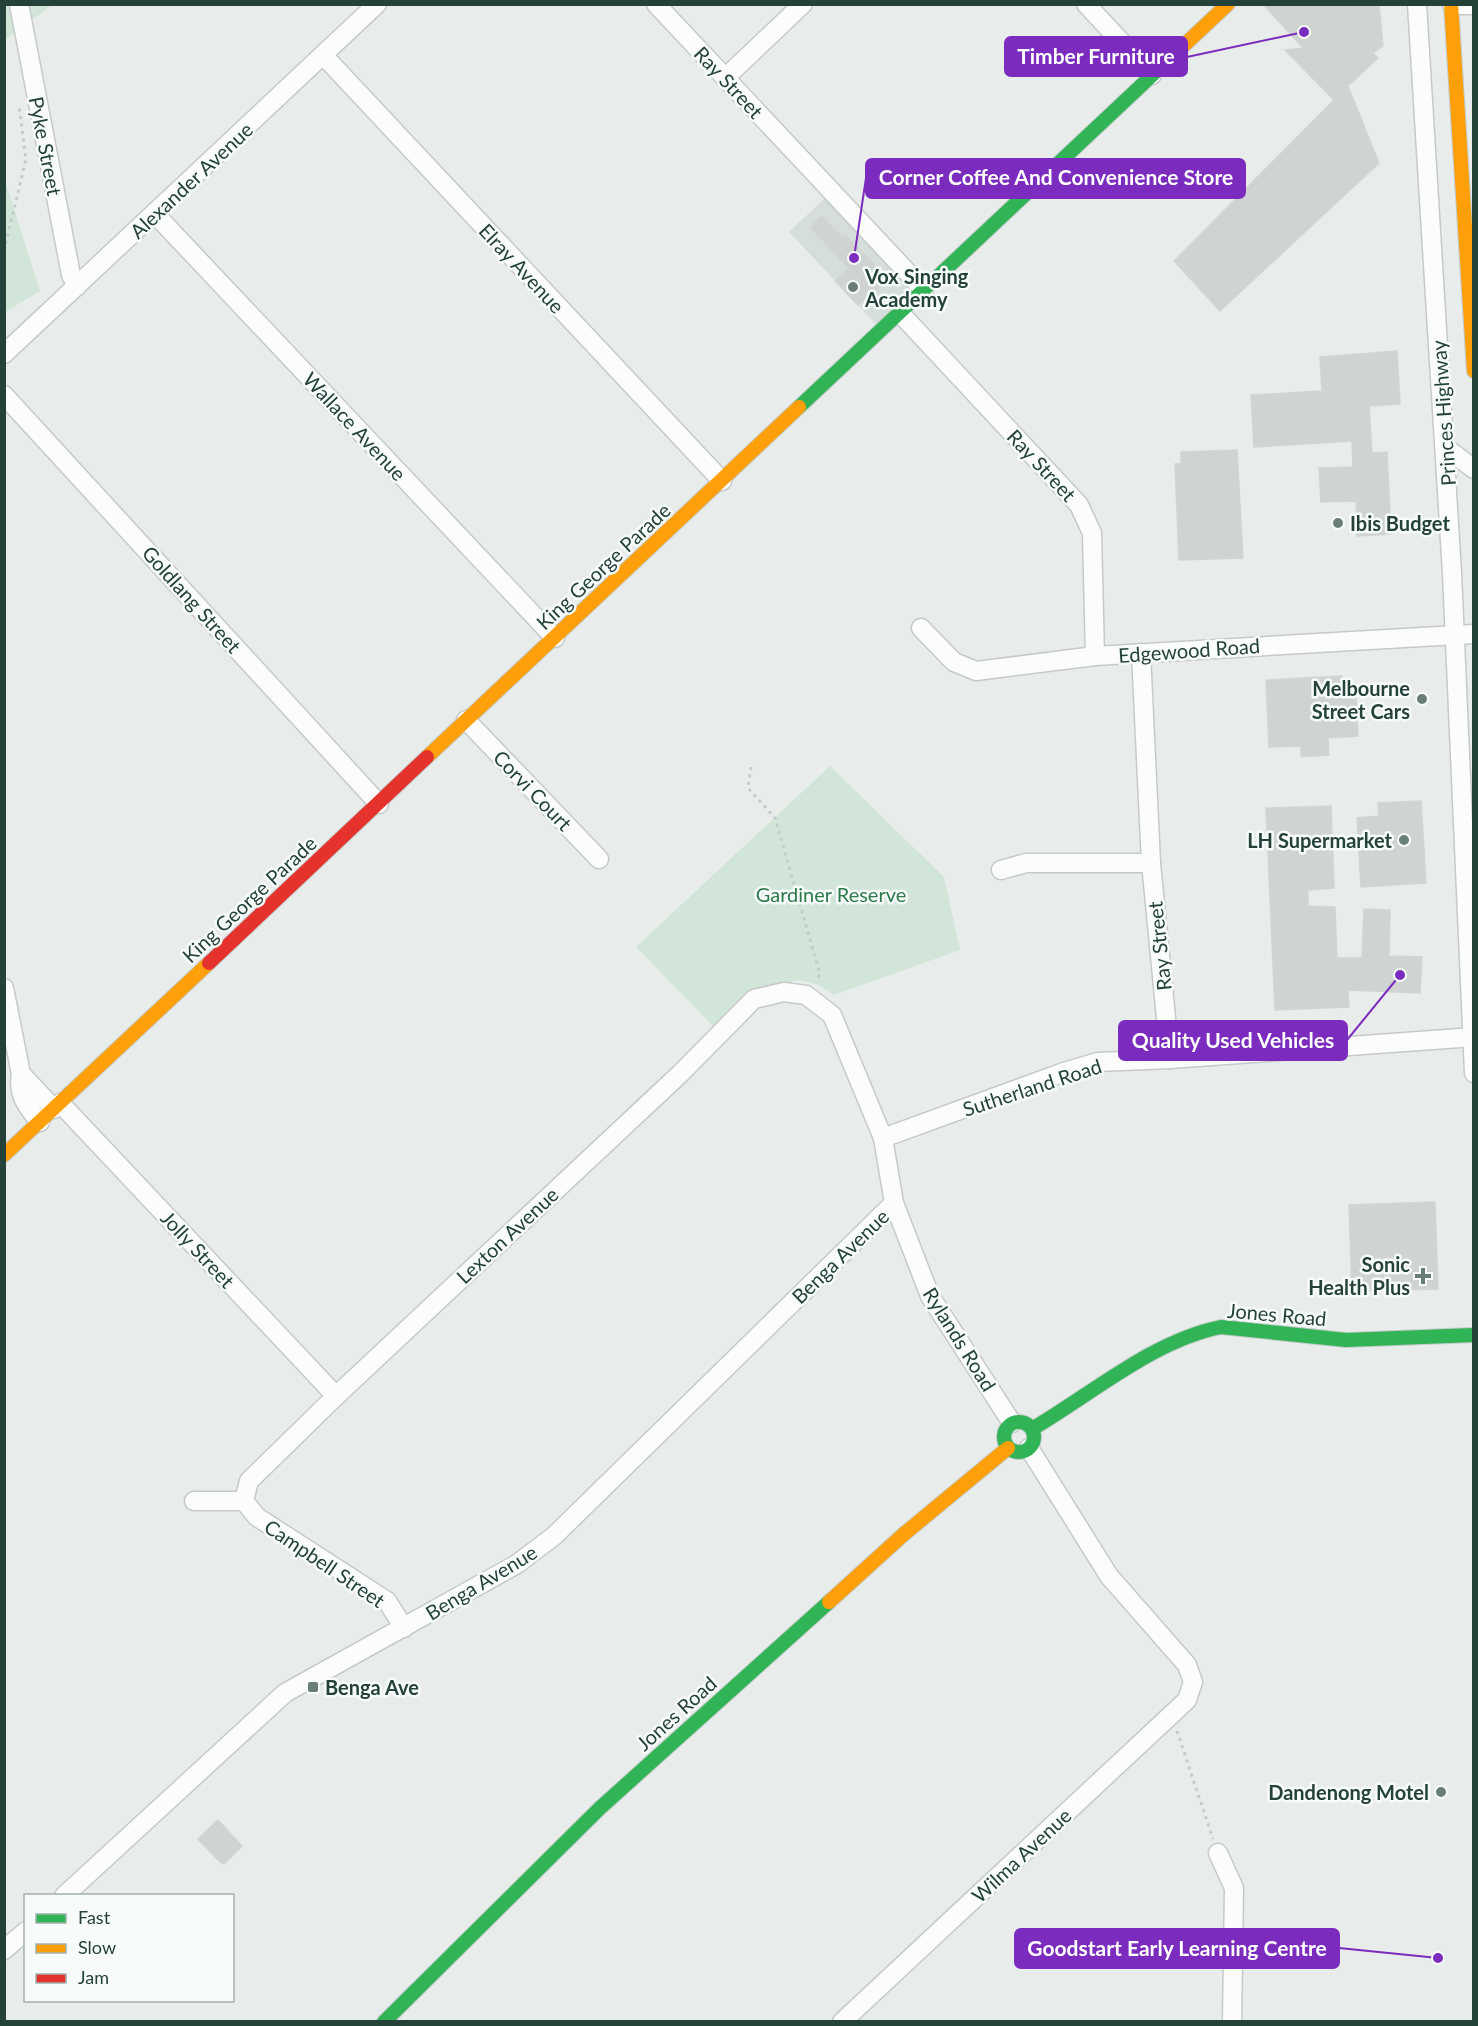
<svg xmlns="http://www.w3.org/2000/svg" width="1478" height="2026" font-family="Lato,sans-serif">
<rect width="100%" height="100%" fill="#e8edeb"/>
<path fill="#d6dedb" d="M826,197l87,92 -37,35 -87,-92z"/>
<g fill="#d1e6d8">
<path d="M5,5h47l-47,35z"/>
<path d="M4,177l36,114 -35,21h-1z"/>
<path d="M830,766l114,111 16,73 -126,45 -15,-10 -21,-5 -41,11 -42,37 -79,-81z"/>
</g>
<g fill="#cfd4d2" stroke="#d1d6d4" stroke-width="1.5">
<path d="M1263,4h116l4,42 -10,7 5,5 -30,28 31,77 -159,148 -46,-50 160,-161 -49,-50 18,-2z"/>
<path d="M822,216l21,22 3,-3 42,45 -30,25 -23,-24 14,-13 -39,-41z"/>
<path d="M1397,351l3,53 -31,2 3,47 15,-1 4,82 -34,2 -1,-35 -35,1 -2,-34 34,-1 -1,-26 -98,6 -3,-52 71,-4 -2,-34z"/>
<path d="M1237,450l6,108 -64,2 -4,-96h6v-12z"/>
<path d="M1342,676l1,20h13l2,40 -30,2 1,17 -28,2v-11l-32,1 -3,-67z"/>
<path d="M1421,801l5,82 -65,4 -4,-69 22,-2 -1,-13z"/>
<path d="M1331,806l3,82 -26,2v16l27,1 2,51h25l2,-49 26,1 -1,46 33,1 -2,36 -72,-3 1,17 -74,3 -9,-202z"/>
<path d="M1435,1202l3,87 -86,2 -3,-86z"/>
<path d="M218,1820l24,26 -18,18 -4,-2 -22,-23z"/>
</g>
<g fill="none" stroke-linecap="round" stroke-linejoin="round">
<g stroke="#c5cac8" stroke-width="21">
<g id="street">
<path d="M19,4l52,271 6,11"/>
<path d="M656,4l268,286"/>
<path d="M1086,4l66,71"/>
<path d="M1417,4l35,569 22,500"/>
<path d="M1452,5h22"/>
<path d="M323,55l399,426"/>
<path d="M725,78l78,-74"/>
<path d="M155,214l400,424"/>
<path d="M900,313l179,192 13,28 3,123"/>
<path d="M4,354l373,-350"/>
<path d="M4,395l375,409"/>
<path d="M1446,448l28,21"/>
<path d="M921,628l33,34 22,9 119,-15 379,-22"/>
<path d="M1141,653l10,210 19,196"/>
<path d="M466,720l133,139"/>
<path d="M1001,870l25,-7h125"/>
<path d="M4,988l17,86c-4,20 6,33 19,48"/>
<path d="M21,1074l33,35"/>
<path d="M60,1103l276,293"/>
<path d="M883,1138l181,-66 34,-10 72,-3 304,-22"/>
<path d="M194,1501h50"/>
<path d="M244,1501l5,-20 87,-85 345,-323 73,-74 30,-7 22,3 26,20 51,123 11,65 36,93 82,127"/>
<path d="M244,1501l13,16 130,84 17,27"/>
<path d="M1218,1853l16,35 -2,134"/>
<path d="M64,1896l221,-203 232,-129 37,-28 340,-333"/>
<path d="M4,1950l22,-19"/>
<path d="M842,2022l345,-322 6,-18 -6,-17 -78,-89 -80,-128"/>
</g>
</g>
<g stroke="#c3cbc8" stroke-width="16">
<g id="fast">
<path d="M799,407l364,-342"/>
<circle cx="1019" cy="1437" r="15"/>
<path d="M1032,1429c60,-35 120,-88 189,-102l125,13 128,-5"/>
<path d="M384,2022l216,-214 229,-206"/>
</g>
</g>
<g stroke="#c3cbc8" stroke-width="16">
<g id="slow">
<path d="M1451,4l23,367"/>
<path d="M1163,65l65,-61"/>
<path d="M427,757l372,-350"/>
<path d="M4,1155l205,-192"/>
<path d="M829,1602l75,-68 104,-86"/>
</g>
</g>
<g stroke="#c3cbc8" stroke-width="16">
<path id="jam" d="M209,963l218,-206"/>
</g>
<g stroke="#c3ccca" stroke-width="3" stroke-dasharray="3 4.5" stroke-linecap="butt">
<path d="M4,251l22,-92 -7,-53"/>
<path d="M751,767l-3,21 27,30 45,156 -5,7"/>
<path d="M1177,1731l36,108"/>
</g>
<use href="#street" stroke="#fcfcfc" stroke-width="18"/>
<use href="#fast" stroke="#30b455" stroke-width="14"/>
<use href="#slow" stroke="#ff9f0a" stroke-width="14"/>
<use href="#jam" stroke="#e5322d" stroke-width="14"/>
</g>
<g fill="#697e78" stroke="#f7fbf9" stroke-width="2">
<circle cx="853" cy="287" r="6"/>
<circle cx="1338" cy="523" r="6"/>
<circle cx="1422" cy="699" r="6"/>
<circle cx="1404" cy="840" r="6"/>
<path d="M1420 1267h6v6h6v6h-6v6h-6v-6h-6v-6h6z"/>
<rect x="307" y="1681" width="12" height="12" rx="3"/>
<circle cx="1441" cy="1792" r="6"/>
</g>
<g text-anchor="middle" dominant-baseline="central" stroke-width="5" stroke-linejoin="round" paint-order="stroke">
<g font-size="20" fill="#24423a" stroke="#f7fbf9">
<text transform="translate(729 82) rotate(47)">Ray Street</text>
<text transform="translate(46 146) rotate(79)">Pyke Street</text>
<text transform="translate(191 180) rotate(-43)">Alexander Avenue</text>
<text transform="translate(522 268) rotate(47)">Elray Avenue</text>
<text transform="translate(1443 413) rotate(-94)">Princes Highway</text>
<text transform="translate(355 426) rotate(47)">Wallace Avenue</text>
<text transform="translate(1042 465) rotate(47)">Ray Street</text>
<text transform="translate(603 566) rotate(-43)">King George Parade</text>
<text transform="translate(192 599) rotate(48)">Goldlang Street</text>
<text transform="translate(1189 650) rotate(-4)">Edgewood Road</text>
<text transform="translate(533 790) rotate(46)">Corvi Court</text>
<text transform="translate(249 899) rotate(-43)">King George Parade</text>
<text transform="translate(1159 946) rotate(-96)">Ray Street</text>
<text transform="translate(1032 1087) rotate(-18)">Sutherland Road</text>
<text transform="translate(507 1235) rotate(-43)">Lexton Avenue</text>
<text transform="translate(198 1249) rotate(47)">Jolly Street</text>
<text transform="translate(840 1256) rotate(-44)">Benga Avenue</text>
<text transform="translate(1277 1314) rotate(5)">Jones Road</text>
<text transform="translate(960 1339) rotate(58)">Rylands Road</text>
<text transform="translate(325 1563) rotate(34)">Campbell Street</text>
<text transform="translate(481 1582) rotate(-31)">Benga Avenue</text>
<text transform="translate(676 1713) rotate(-42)">Jones Road</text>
<text transform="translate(1021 1855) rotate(-43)">Wilma Avenue</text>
</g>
<g font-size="20" font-weight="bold" fill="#24423a" stroke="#f7fbf9" text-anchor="end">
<text x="865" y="276" text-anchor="start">Vox Singing<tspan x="865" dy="23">Academy</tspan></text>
<text x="1350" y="523" text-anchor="start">Ibis Budget</text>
<text x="1410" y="688">Melbourne<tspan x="1410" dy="23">Street Cars</tspan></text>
<text x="1392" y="840">LH Supermarket</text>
<text x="1410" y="1264">Sonic<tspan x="1410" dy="23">Health Plus</tspan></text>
<text x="325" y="1687" text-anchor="start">Benga Ave</text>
<text x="1429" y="1792">Dandenong Motel</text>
</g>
<g font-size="20" fill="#2d7a4b" stroke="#f7fbf9">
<text x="831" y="894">Gardiner Reserve</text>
</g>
</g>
<path fill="none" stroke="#7b2cbf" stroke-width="2" d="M1304 32L1187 57M854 258L866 178M1400 975L1347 1040M1438 1958L1339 1948"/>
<g fill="#7b2cbf" stroke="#f7fbf9" stroke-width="2">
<circle cx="1304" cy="32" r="6"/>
<circle cx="854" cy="258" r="6"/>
<circle cx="1400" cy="975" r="6"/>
<circle cx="1438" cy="1958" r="6"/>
</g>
<g fill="#7b2cbf" stroke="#7b2cbf" stroke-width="2">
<rect x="1005" y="37" width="182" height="39" rx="6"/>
<rect x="866" y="159" width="379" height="39" rx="6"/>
<rect x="1119" y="1021" width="228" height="39" rx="6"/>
<rect x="1015" y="1929" width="324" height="39" rx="6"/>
</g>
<g font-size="21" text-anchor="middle" font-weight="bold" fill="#fff">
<text x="1096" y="64">Timber Furniture</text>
<text x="1056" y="185">Corner Coffee And Convenience Store</text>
<text x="1233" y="1048">Quality Used Vehicles</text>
<text x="1177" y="1956">Goodstart Early Learning Centre</text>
</g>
<rect width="1478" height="2026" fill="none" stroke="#24423a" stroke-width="12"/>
<rect x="24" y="1894" width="210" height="108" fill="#f7fbf9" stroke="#a3b1ad" stroke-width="1.5"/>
<rect x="36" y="1914" width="30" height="9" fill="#30b455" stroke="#a3b1ad" stroke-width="1.5"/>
<text x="78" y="1924" font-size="18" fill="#24423a">Fast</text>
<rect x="36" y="1944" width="30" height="9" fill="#ff9f0a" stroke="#a3b1ad" stroke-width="1.5"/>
<text x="78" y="1954" font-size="18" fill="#24423a">Slow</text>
<rect x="36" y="1974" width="30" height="9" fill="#e5322d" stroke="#a3b1ad" stroke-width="1.5"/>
<text x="78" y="1984" font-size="18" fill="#24423a">Jam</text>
</svg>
